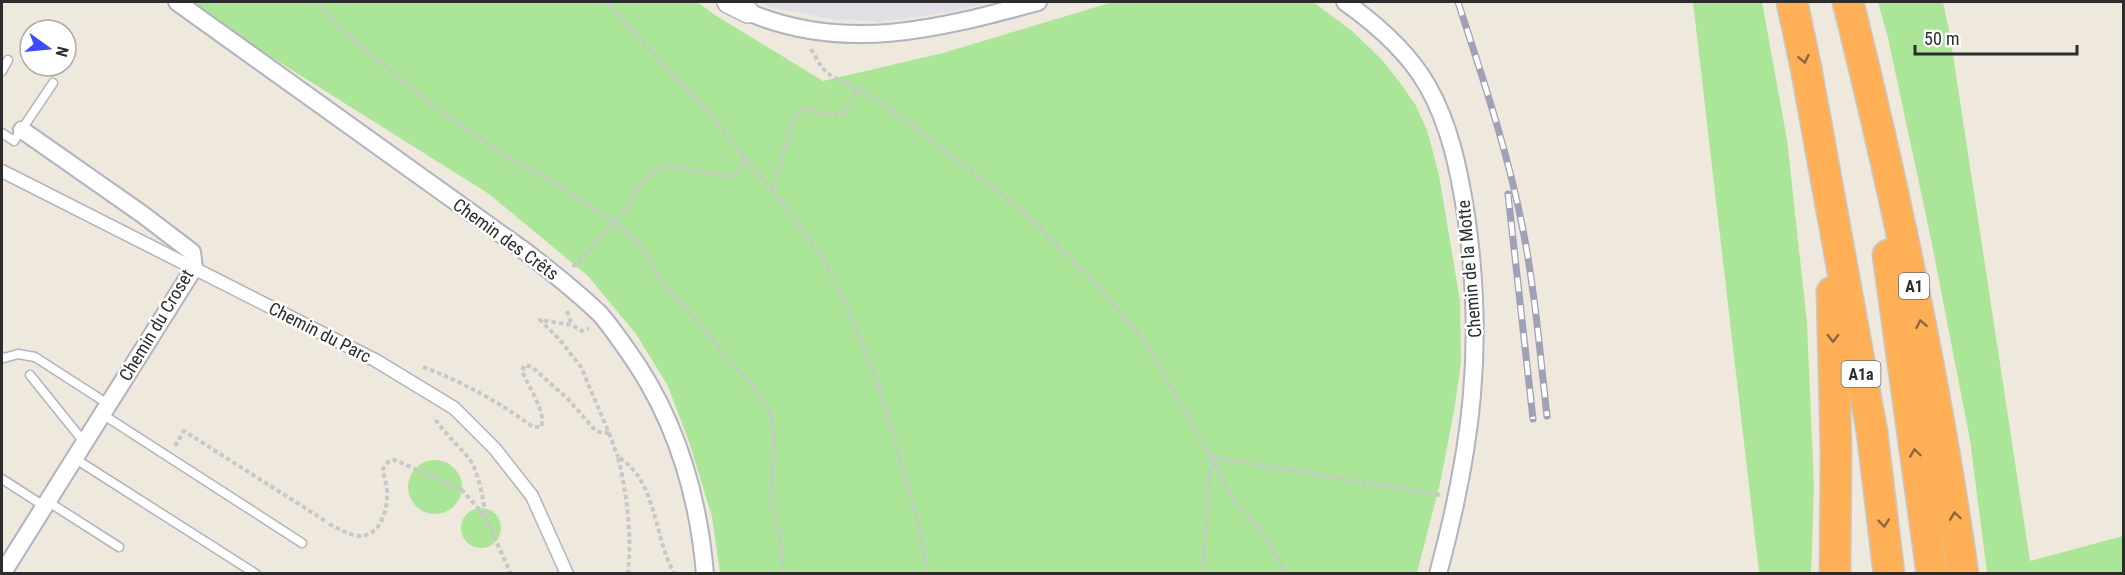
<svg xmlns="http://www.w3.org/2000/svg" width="2125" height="575" font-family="'Roboto Condensed',sans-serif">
<rect width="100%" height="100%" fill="#eee8dd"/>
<path fill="#e1dee6" d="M757,2h234l-30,8 -80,12 -48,-3 -61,-11z"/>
<g fill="#abe698">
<path d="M188,2h509l18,13 108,66 120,-28 170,-51h200l38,28 31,30 16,20 17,24 12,26 12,45 21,126 1,61 -6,43 -14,74 -24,94h-697l-8,-56 -22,-72 -22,-59 -32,-52 -48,-58 -99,-82 -275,-173z"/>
<path d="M1693,2h69l25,138 20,183 7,164 -3,86h-60l8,-1z"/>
<path d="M1878,2h65l7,33 80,526 93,-25v37h-136l-17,-133 -39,-201 -43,-201z"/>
<circle cx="435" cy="487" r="27"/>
<circle cx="481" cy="528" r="20"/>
</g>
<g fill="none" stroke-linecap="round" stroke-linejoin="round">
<g stroke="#b2b2c0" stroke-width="11">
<g id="service">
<path d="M2,71l6,-11"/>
<path d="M2,133l12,8 39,-58"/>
<path d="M2,357l2,1 14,-4 17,3 73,47"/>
<path d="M30,375l54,67"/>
<path d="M102,414l200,129"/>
<path d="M74,458l182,116"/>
<path d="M2,479l42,27"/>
<path d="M47,501l72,46"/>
</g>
</g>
<g stroke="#b2b2c0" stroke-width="15">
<path id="pedestrian" d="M2,171l373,189 79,48 41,41 37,47 35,78"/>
</g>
<g stroke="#b2b2c0" stroke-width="20">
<g id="minor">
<path d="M177,2l349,250c26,20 51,40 74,62 9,10 17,22 25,33 49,67 73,144 80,227"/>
<path d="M1345,2c31,22 63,50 82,83 23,40 32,85 39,130 19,129 6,234 -28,359"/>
<path d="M748,12c98,42 193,16 290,-10"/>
<path d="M2,574l192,-306 -2,-16 -50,-38 -120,-84"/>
</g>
</g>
<g stroke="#b2b2c0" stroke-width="24">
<path id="tertiary" d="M728,2l20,10"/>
</g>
<g stroke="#c8c8c8" stroke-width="33">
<g id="motorway">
<path d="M1792,2l14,66 66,364 17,142"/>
<path d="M1848,2c47,189 88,378 115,572"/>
<path d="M1888,255l44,319"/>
<path d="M1832,292l4,159 -1,123"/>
</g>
</g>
<g stroke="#c8c8c8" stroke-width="4" stroke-dasharray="4.5 3" stroke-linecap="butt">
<path d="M318,2l17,22 84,71 95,67 27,12 74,48 24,21 20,34 98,115 14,23 3,22 -3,65 9,33 3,39"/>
<path d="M607,2l109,120 79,97 29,42 23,45 31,78 41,142 9,48"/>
<path d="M811,49l11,19 8,7 51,27 141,108 76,75 51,63 62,109 -9,117"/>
<path d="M772,191l21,-70 5,-9 9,-3 24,6 11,-2 6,-6 9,-17"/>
<path d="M573,267l42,-45 16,-20 11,-20 13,-11 14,-5 56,10 11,-2 9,-16"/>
<path d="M567,311l5,14"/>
<path d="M423,367c40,15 76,35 110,60h8c6,-14 -13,-41 -19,-56l3,-6 7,2 37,33 24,28 6,4 10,1 -28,-66 -21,-27 -20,-20 32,5 10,6 7,-3"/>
<path d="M609,433l9,24"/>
<path d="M175,446l9,-15 143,91"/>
<path d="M485,516l26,58"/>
<path d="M329,524c10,5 20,11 31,12 19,0 27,-24 27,-39 1,-9 -3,-19 -4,-28l5,-7 7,-2 67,30 23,26c-1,-16 -7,-47 -17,-59 -12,-14 -25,-25 -34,-40"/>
<path d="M628,574c4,-38 -1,-80 -10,-117 32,18 36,63 47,95 2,7 6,14 9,22"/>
<path d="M1286,574l-26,-45 -27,-30 -22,-42 229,38"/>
</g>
<use href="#service" stroke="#fff" stroke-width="8"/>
<use href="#pedestrian" stroke="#fff" stroke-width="12"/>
<use href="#minor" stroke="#fff" stroke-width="16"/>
<use href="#tertiary" stroke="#fff" stroke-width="21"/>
<use href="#motorway" stroke="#ffb057" stroke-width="30"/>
<g stroke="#a0a1b6" stroke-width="7">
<g id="rail">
<path d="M1458,2c24,74 50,150 65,228 12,61 17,124 24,186"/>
<path d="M1508,194l25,225"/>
</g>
</g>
<use href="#rail" stroke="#fff" stroke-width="4.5" stroke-dasharray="14" stroke-linecap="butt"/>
</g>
<defs><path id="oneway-chevron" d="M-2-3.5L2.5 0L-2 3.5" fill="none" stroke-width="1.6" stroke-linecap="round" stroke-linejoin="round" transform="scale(1.5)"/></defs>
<g stroke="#8b673f">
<use href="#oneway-chevron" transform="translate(1804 59) rotate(78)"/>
<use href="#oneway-chevron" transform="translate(1921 324) rotate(-101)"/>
<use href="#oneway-chevron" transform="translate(1833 338) rotate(89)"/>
<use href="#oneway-chevron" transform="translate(1915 453) rotate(-98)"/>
<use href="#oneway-chevron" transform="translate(1955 516) rotate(-98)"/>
<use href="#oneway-chevron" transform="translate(1884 523) rotate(84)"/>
</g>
<g text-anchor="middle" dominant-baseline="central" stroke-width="5" stroke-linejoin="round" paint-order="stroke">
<g fill="#fff" stroke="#6b6b6b" stroke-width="1.5">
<rect x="1899" y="273" width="30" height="26" rx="4.5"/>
<rect x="1841.5" y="361" width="39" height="26" rx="4.5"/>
</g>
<g font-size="16" font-weight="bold" fill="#2c2c2c">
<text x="1914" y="286">A1</text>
<text x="1861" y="374">A1a</text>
</g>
<g font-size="18" fill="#2c2c2c" stroke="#fff">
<text transform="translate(506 239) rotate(36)">Chemin des Crêts</text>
<text transform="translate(1469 269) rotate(-95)">Chemin de la Motte</text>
<text transform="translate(156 325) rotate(-59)">Chemin du Croset</text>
<text transform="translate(320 332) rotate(27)">Chemin du Parc</text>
</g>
</g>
<rect width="2125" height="575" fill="none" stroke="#2c2c2c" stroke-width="6"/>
<g transform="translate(48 48) rotate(105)"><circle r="28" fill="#ffffff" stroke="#ababab" stroke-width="1.5"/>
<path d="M0-4.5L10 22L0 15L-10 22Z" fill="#394bff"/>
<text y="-9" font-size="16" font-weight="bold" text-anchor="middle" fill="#2c2c2c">N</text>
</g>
<path d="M1915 45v9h162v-9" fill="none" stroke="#2c2c2c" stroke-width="3"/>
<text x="1924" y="45" font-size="18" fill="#2c2c2c" stroke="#ffffff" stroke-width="4.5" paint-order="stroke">50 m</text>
</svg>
